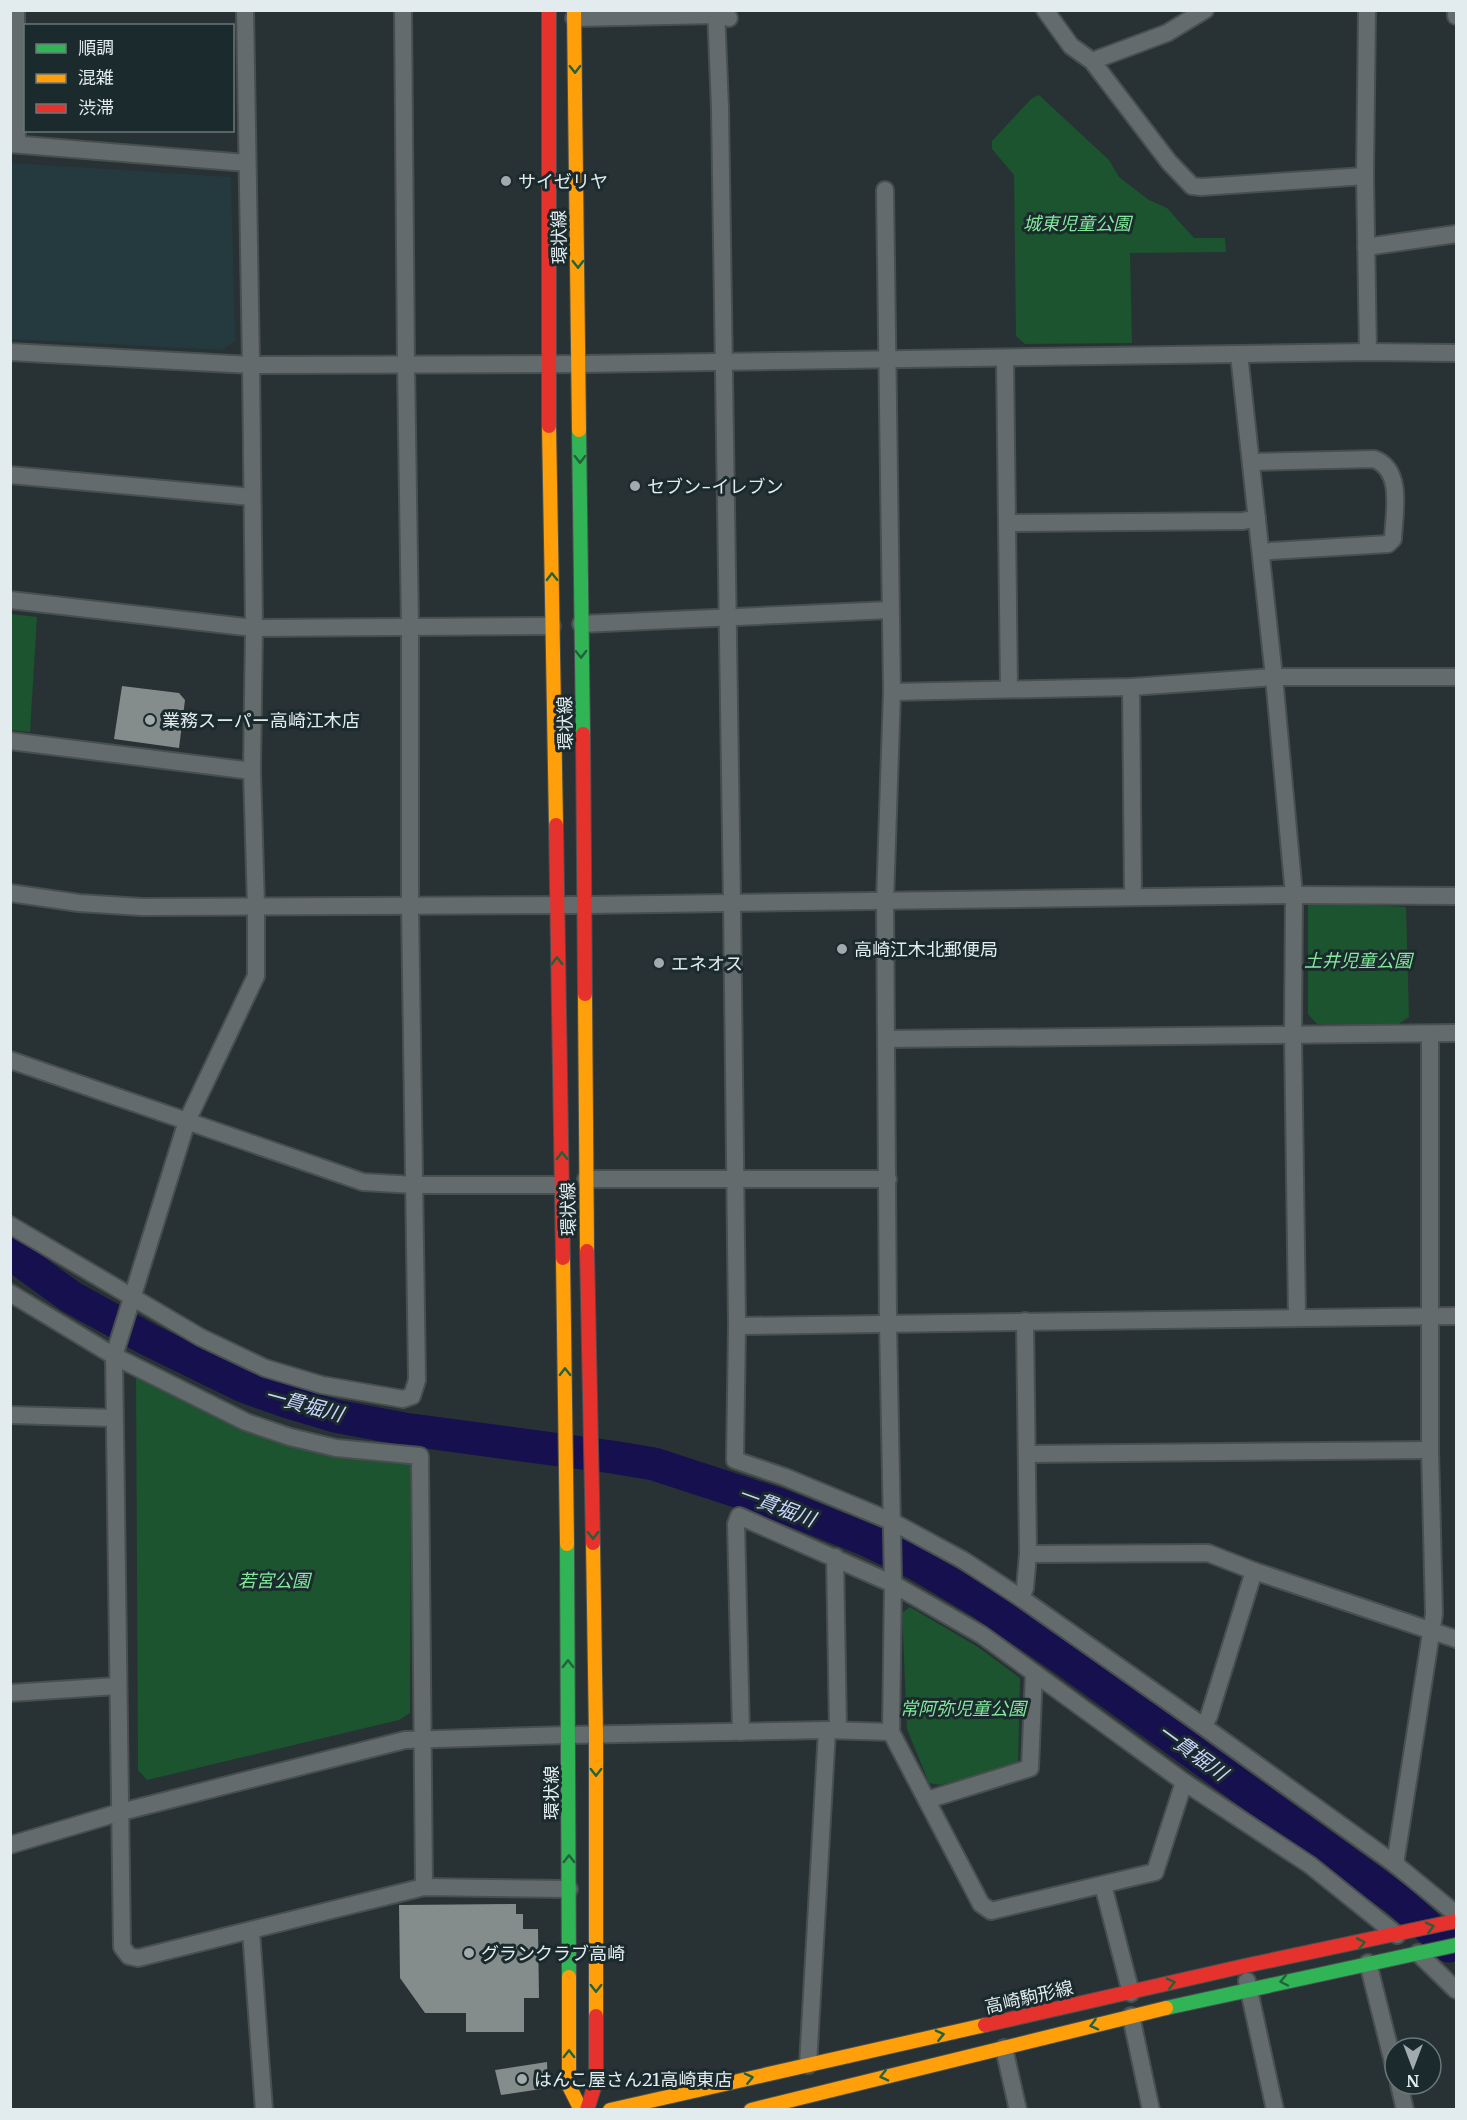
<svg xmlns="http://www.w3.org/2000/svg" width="1467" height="2120" font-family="Merriweather,'Noto Sans JP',serif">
<rect width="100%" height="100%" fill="#283133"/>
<path fill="#243a3f" d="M11,163l220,14 4,164 -13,9 -211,-11z"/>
<g fill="#1b542e">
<path d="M1039,95l70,65 10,17 30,23 18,8 27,30h31l1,14 -96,1 2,90 -107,1 -9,-8 -2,-161 -22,-26v-8l39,-42z"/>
<path d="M11,614l26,3 -7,115 -19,-2z"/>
<path d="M1308,902l98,5 3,110 -12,8 -80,-1 -9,-10z"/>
<path d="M136,1376l51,22 55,29 169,33 -1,253 -11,7 -252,60 -9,-10z"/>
<path d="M910,1607l68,40 42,31 -2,86 -78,21 -11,-2 -22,-54 -5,-116z"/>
</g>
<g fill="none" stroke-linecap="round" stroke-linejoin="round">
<path stroke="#16104f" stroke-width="33" d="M10,1253l61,44 78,43 94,46 45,16 47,14 69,13 208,28 42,7 126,41 87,35 50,24 62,37 89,61 330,238 51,46"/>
</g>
<g fill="#848c8c">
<path d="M122,686l57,7 6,7 -6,48 -65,-9z"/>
<path d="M516,1904v10h7v15h15l1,69h-15v34h-58v-19h-41l-25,-35 -1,-73z"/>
<path d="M547,2062l1,26 -47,7 -6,-25z"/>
</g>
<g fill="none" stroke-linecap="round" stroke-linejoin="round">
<g stroke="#484f50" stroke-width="20">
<g id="street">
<path d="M16,10l1,134"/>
<path d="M245,10l6,355 3,263 -2,143 4,135v70l-69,145 -73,235 8,591 7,9 9,2 286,-71 145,2"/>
<path d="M716,10l4,98 12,795 5,423 -2,134 50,17 106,44 72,39 58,38 182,128 192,138 61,50"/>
<path d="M1045,10l26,36 21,15 77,101 23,24 9,1 164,-11"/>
<path d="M1367,10l-2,166 3,176"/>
<path d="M1456,10v6"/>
<path d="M574,18l142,-3 13,3"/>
<path d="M1092,61l75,-28 38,-23"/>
<path d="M10,144l237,19"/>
<path d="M885,190l7,502 -7,209 3,422 5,259 -2,150 90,172 10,7 164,-39 29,-90"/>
<path d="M1366,247l90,-13"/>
<path d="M10,352l241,13 328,-1 789,-12 88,1"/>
<path d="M1239,354l35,323 20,218 -1,140 4,283"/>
<path d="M1005,358l4,331"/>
<path d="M1251,462l123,-3c30,11 20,54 19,80l-5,5 -117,7 -10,2"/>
<path d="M10,475l242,22"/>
<path d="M1007,523l236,-2 14,-3"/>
<path d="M10,600l244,28 298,-2"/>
<path d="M581,624l309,-14"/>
<path d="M1131,687l2,210"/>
<path d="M892,692l239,-5 143,-10h182"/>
<path d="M10,741l242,30"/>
<path d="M10,893l69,10 63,4 443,-2 709,-10 162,1"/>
<path d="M886,1039l570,-6"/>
<path d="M10,1060l353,122 52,3h147"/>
<path d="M586,1179h302"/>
<path d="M10,1225l190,112 65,31 57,17 81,14 9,-3 5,-16 -7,-474v-280l-4,-261 -3,-355"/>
<path d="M10,1293l104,63 132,66 44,15 46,11 84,8 4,431"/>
<path d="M737,1326l719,-10"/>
<path d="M10,1415l103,3"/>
<path d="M1027,1454l403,-4"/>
<path d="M1028,1554l180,-1 46,18 202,68"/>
<path d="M835,1557l3,173"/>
<path d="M1021,1598l4,-10 3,-34 -3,-233"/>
<path d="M10,1693l107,-7"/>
<path d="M1203,1726l6,-10 45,-145"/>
<path d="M741,1732l-5,-208 3,-8 154,68 89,51 202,147 126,83 87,70"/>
<path d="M927,1800l103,-32 4,-95"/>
<path d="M10,1845l111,-33 284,-72 163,-5 259,-5 64,2"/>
<path d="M1395,1864l39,-250 -4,-164v-416"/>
<path d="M1103,1885l28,108"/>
<path d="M251,1931l13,179"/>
<path d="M1418,1953l38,37"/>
<path d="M1368,1963l27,107"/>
<path d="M1247,1981l28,129"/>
<path d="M1131,2016l20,94"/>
<path d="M1004,2048l14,62"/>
<path d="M808,2065l19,-335"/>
<path d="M1399,2084l6,26"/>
</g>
</g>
<g stroke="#484f50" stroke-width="16">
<g id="fast">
<path d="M579,430l4,304"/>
<path d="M567,1544l2,433"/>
<path d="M1166,2008l290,-63"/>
</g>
</g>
<g stroke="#484f50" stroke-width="16">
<g id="slow">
<path d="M574,10l5,420"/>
<path d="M549,426l7,399"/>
<path d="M585,994l2,257"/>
<path d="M563,1258l4,286"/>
<path d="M593,1543l3,192v281"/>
<path d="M569,1977v109l12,24"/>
<path d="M610,2110l375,-85"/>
<path d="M751,2110l415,-102"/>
</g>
</g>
<g stroke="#484f50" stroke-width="16">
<g id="jam">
<path d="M549,10v416"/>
<path d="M583,734l2,260"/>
<path d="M556,825l7,433"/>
<path d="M587,1251l6,292"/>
<path d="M985,2025l259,-59 212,-45"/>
<path d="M587,2110l9,-29v-65"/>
</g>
</g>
<use href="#street" stroke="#646b6d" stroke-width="16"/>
<use href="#fast" stroke="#30b455" stroke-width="14"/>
<use href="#slow" stroke="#ff9f0a" stroke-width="14"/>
<use href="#jam" stroke="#e5322d" stroke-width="14"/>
</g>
<defs><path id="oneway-chevron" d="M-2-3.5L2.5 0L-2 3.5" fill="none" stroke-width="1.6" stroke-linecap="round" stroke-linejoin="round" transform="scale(1.5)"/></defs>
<g stroke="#23613d">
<use href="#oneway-chevron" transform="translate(575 69) rotate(89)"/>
<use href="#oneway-chevron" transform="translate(578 264) rotate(89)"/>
<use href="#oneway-chevron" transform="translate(580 459) rotate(90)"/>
<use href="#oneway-chevron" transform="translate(552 577) rotate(-91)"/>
<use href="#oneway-chevron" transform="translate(581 654) rotate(89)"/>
<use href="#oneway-chevron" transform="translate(557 961) rotate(-91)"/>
<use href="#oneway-chevron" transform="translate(562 1156) rotate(-91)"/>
<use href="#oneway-chevron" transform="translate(565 1372) rotate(-91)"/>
<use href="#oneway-chevron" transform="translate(593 1535) rotate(89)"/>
<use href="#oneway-chevron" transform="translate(568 1664) rotate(-90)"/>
<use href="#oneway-chevron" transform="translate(596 1772) rotate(90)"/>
<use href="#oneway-chevron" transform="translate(569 1859) rotate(-90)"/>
<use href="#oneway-chevron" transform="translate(1430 1927) rotate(-14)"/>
<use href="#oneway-chevron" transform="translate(1361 1943) rotate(-11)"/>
<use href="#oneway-chevron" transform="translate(1284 1981) rotate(168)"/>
<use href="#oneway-chevron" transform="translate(1171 1983) rotate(-13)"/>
<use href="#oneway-chevron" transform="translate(596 1988) rotate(90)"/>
<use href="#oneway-chevron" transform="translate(1094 2025) rotate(166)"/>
<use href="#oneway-chevron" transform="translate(940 2035) rotate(-13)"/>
<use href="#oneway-chevron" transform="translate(569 2054) rotate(-90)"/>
<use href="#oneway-chevron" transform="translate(884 2076) rotate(167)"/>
<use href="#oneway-chevron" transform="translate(749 2078) rotate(-13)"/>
</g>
<g fill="#a1aaad" stroke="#1a2a2d" stroke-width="2">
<circle cx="506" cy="181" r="6"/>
<circle cx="635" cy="486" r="6"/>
<circle cx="150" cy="720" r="6"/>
<circle cx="842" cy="949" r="6"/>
<circle cx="659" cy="963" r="6"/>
<circle cx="469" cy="1953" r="6"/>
<circle cx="522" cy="2079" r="6"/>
</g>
<g text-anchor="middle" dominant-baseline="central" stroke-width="6" stroke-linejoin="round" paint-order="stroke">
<g font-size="18" fill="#e2ebee" stroke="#1a2a2d" text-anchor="start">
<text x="518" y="181">サイゼリヤ</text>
<text x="647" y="486">セブン-イレブン</text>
<text x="162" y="720">業務スーパー高崎江木店</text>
<text x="854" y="949">高崎江木北郵便局</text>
<text x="671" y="963">エネオス</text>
<text x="481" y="1953">グランクラブ高崎</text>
<text x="534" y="2079">はんこ屋さん21高崎東店</text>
</g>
<g font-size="18" font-style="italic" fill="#83ea9a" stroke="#1a2a2d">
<text x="1077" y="223">城東児童公園</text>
<text x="1358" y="960">土井児童公園</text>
<text x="274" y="1580">若宮公園</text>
<text x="963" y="1708">常阿弥児童公園</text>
</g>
<g font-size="18" fill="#e2ebee" stroke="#1a2a2d">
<text transform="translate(559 237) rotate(-91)">環状線</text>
<text transform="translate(565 723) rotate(-91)">環状線</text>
<text transform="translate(568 1209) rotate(-91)">環状線</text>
<text transform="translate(551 1793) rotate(-90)">環状線</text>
<text transform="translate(1029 1997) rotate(-13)">高崎駒形線</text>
</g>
<g font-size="20" font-style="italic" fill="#ccd4fe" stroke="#1a2a2d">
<text transform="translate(304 1404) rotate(15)">一貫堀川</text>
<text transform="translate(777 1506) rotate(20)">一貫堀川</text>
<text transform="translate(1193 1752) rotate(36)">一貫堀川</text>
</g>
</g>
<rect width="1467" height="2120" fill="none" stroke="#e2ebee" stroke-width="24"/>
<rect x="24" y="24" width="210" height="108" fill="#1a2a2d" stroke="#6a777a" stroke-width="1.5"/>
<rect x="36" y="44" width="30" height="9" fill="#30b455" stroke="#6a777a" stroke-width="1.5"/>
<text x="78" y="54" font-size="18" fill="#e2ebee">順調</text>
<rect x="36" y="74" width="30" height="9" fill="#ff9f0a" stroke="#6a777a" stroke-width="1.5"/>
<text x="78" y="84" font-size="18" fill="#e2ebee">混雑</text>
<rect x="36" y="104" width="30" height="9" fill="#e5322d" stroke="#6a777a" stroke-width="1.5"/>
<text x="78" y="114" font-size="18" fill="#e2ebee">渋滞</text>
<g transform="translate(1413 2066) rotate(180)"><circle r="28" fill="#1a2a2d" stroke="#6a777a" stroke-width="1.5"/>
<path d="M0-4.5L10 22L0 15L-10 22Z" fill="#a1aaad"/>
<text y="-9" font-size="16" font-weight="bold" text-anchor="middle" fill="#e2ebee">N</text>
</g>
</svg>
